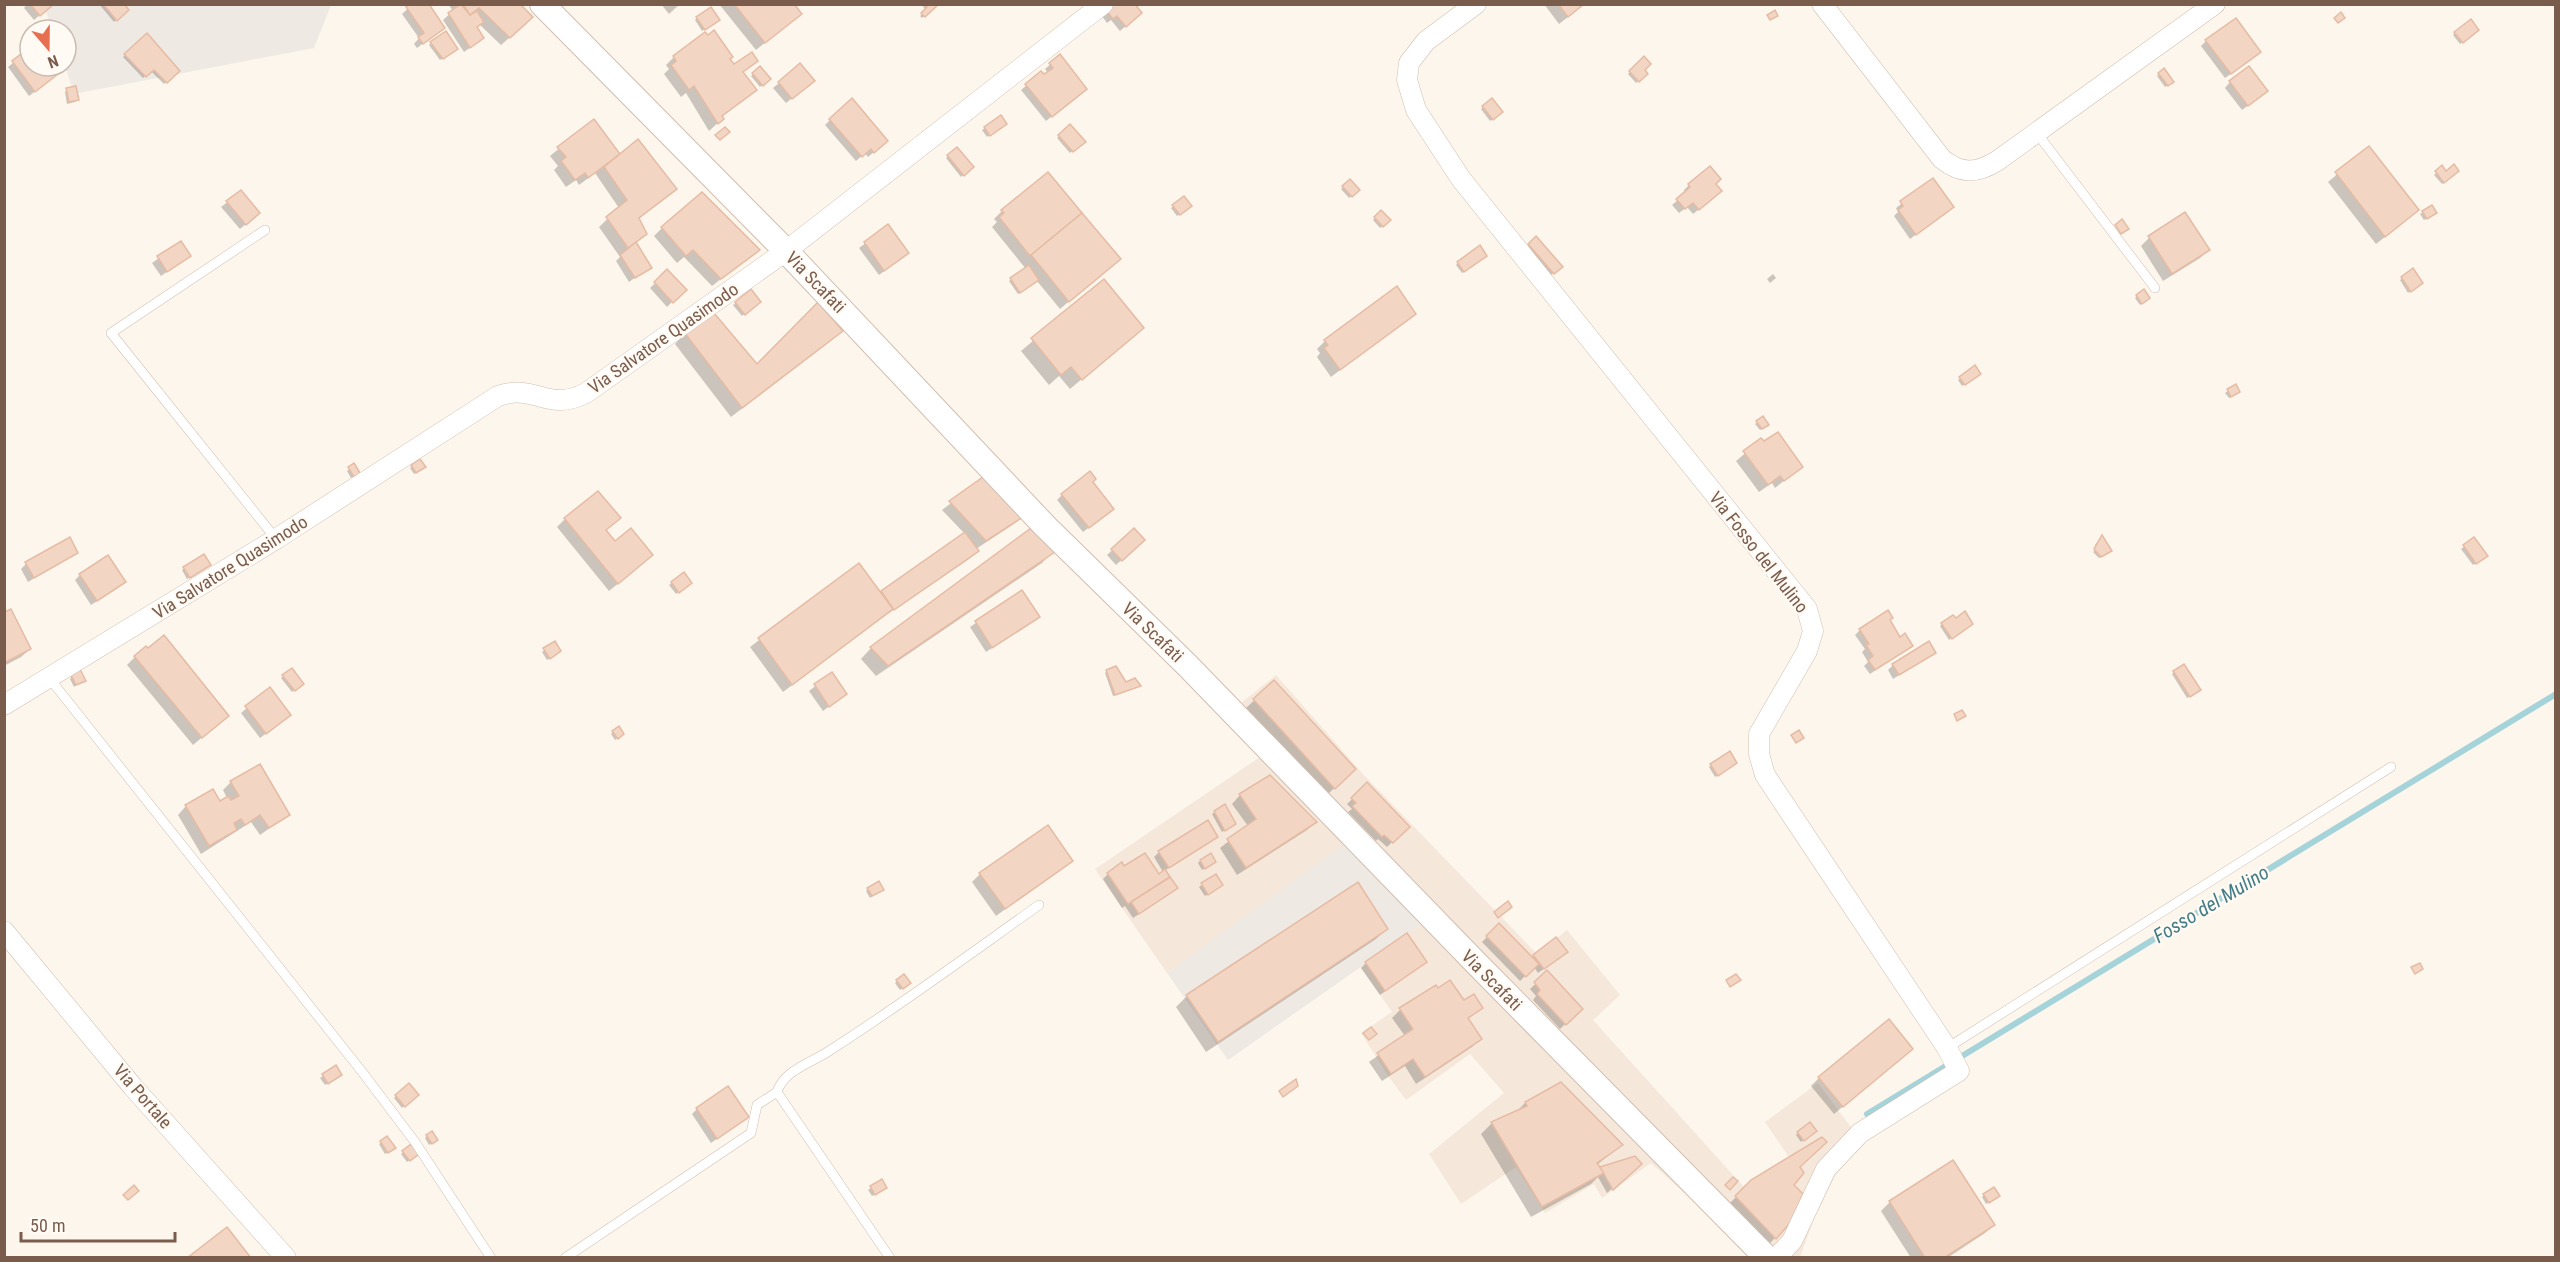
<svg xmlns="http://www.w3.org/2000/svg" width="2560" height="1262" font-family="'Roboto Condensed',sans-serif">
<rect width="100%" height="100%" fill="#fdf6ec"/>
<path fill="#f5e8da" d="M1276,675l86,98 175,181 30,-24 53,65 -27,25 150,166 48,-26 -26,-38 53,-39 44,59 -25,30 -23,47 -14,38h-49l-45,-45 -55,-49 -49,35 -8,-14 -49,29 -29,-46 -55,37 -32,-50 75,-61 -34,-39 -64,46 -17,-23 -28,-44 31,-21 -32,-46 62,-42 -78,-78 -177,127 -72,-104 165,-112 -39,-38z"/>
<g fill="#efe9e4">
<path d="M44,5h287l-17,43 -240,46 -9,-28 1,-36h-14z"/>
<path d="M1343,845l79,79 -194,136 -61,-87z"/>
</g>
<g fill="#0003">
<path d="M27,4h26l-19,16 -10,-12z"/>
<path d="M99,4h23l5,6 -13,12z"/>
<path d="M413,4l30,24 -26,20 -3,-4 5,-6 -17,-24z"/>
<path d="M448,4h70l5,22 -22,19 -21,-20 -4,3 7,10 -19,14 -21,-32 10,-9z"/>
<path d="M661,4h19l-11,10z"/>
<path d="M719,4h73l-1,18 -35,28z"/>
<path d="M921,4h16l-15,14 -2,-2 6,-6z"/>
<path d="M1544,4h41l-26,20z"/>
<path d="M1107,11l28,7 -15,13 -9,-11 -4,3 -5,-7z"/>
<path d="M697,18l19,4 -14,9 -7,-11z"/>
<path d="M2470,21l7,9 -17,14 -7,-9z"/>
<path d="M705,34l29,32 22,-5 -14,12 13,17 -34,27 1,2 -13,12 -23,-38 -5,4 -17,-23 5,-5 -3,-4 8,-8z"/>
<path d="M147,35l31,36 -14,13 -13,-13 -8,7 -20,-21z"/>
<path d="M2206,41l48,16 -29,21 -24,-32z"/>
<path d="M431,43l23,8 -14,9 -11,-15z"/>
<path d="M30,49v17h28l-2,9 -27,21 -21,-29z"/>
<path d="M1059,57l21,37 -34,27 -25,-31 20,-17 3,3 4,-3 -3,-4z"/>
<path d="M1644,58l-1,12 3,4 -10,9 -8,-9z"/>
<path d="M760,68l9,11 -9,8 -9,-11z"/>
<path d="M2163,70l7,14 -5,3 -8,-11z"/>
<path d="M2230,82l31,14 -19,14 -17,-22z"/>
<path d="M779,83l28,3 -21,17 -13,-15z"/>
<path d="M67,89l11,11 -3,2 -8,2 -2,-12z"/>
<path d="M1492,100l7,14 -9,7 -9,-12z"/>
<path d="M1001,117l4,7 -18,13 -5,-7z"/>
<path d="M830,120l51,26 -13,11 -3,-4 -9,8 -31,-36z"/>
<path d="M593,121l26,35 56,33 -37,30 7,15 -10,10 15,23 -21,15 -13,-21 4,-4 -21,-30 20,-19 -24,-35 -16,12 -3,-5 -10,7 -12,-17 4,-4 -8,-10z"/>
<path d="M1070,126l13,16 -13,11 -13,-15z"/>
<path d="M2368,148l41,70 -33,26 -48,-62z"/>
<path d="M957,149l15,18 -11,10 -15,-19z"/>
<path d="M2442,168l4,5 11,-2 -15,13 -8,-9z"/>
<path d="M1932,180l20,27 -42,32 -16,-23 4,-4 -2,-4z"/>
<path d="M1349,181l9,9 -9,8 -8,-9z"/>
<path d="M1714,184l1,12 -22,18 -6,-7 -8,6 -7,-8 14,-12 -2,-3 5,-5z"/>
<path d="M241,192l12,26 -13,11 -19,-22z"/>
<path d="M1184,198l4,10 -11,8 -6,-8z"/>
<path d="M1002,211l117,48 -59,50 -23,-28 -19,13 -9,-13 17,-12 -34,-42 5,-5 -3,-3z"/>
<path d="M1381,212l8,8 -9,8 -7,-8z"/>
<path d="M2423,212l10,3 -9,5 -4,-6z"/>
<path d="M2185,214l23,36 -8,8 -37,23 -22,-35 8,-8z"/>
<path d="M888,227l14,31 -23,17 -20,-27z"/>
<path d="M662,228l96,22 -46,36 -28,-29 -7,6 -23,-27z"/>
<path d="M1536,239l25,28 -10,8 -24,-28z"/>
<path d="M180,243l9,13 -28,20 -9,-13z"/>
<path d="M1483,258l-21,15 -6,-8 2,-2z"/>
<path d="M2413,271l6,14 -11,8 -8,-13z"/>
<path d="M667,272l17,18 -17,17 -17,-19z"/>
<path d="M1773,274l3,4 -6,5 -3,-4z"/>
<path d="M1104,281l38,47 -72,61 -11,-13 -10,9 -28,-34z"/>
<path d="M750,291l9,11 -17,14 -9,-11z"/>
<path d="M2137,296l9,4 -6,5 -5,-7z"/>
<path d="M1414,313l-83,64 -14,-20 3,-4 -3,-4 8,-8z"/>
<path d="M841,331l-11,10 -99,76 -56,-73 10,-11 72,33z"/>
<path d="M1977,376l-15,10 -4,-6 2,-2z"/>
<path d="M2235,386l1,8 -7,4 -4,-5z"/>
<path d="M1763,418l2,9 -5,3 -5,-6z"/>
<path d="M1761,440l40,27 -26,21 -3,-5 -13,9 -23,-31z"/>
<path d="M354,465l2,10 -5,3 -4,-7z"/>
<path d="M412,466l9,3 -7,5 -4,-6z"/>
<path d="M983,479l37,38 -8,8 -36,24 1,2 -8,8 -86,58 -100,75 -33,-45 108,-82 23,28 84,-59 -23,-24z"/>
<path d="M1091,482l16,32 -24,18 -26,-32 5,-5z"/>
<path d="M565,519l40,12 10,12 28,20 -34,28 -52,-64z"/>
<path d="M1134,530l9,10 -27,25 -9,-10z"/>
<path d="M2101,537l7,16 -9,5 -6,-6 3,-3 -1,-4z"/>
<path d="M2474,539l10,19 -11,7 -12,-16z"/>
<path d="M76,552l-48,30 -7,-13 5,-5z"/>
<path d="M1052,552l-10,11 -166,113 -15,-17 10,-11z"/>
<path d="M207,567l-20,12 -5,-9 2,-2z"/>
<path d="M683,574l5,11 -12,9 -7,-9z"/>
<path d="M80,575l39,12 -28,18 -16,-25z"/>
<path d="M1022,592l16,25 -52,35 -16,-25z"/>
<path d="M4,614l26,35 -9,8 -17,9z"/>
<path d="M1888,621l11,18 12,7 -41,28 -6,-8 4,-4 -6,-10 3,-3 -10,-14 5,-5z"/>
<path d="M1942,624l27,2 -20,14 -9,-14z"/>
<path d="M554,643l3,10 -10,7 -5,-8z"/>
<path d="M1934,653l-41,26 -5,-9 5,-5z"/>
<path d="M135,657l84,66 -26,22 -66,-80z"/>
<path d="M291,670l9,16 -8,6 -11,-14z"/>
<path d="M1107,671l18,13 12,3 -24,9 -8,-23z"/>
<path d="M2174,672l23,20 -10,6 -15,-24z"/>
<path d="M831,674l14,20 -22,17 -14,-20z"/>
<path d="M72,676l12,4 -10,7 -4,-8z"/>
<path d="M1274,682l80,87 -28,27 -80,-88z"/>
<path d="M270,689l14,31 -24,18 -19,-25z"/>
<path d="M613,732l7,4 -5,4 -4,-6z"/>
<path d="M1711,765h22l-18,12 -6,-10z"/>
<path d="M231,782l57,33 -28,20 -9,-13 -50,32 -23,-39 8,-9 33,-3 8,-5 -4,-8z"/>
<path d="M1367,785l41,42 -21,20 -9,-8 -2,2 -28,-29 4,-3 -5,-5z"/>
<path d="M1240,795l75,27 -8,8 -70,45 -17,-27 28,-22 -16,-22z"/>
<path d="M1215,812l17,14 -10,6 -10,-18z"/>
<path d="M1216,837l-52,34 7,22 -38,25 -8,-12 -3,2 -19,-29 5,-5 16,-6 34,8 5,-4 -9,-15 5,-5z"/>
<path d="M1071,861l-75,55 -24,-34 8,-8z"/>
<path d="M1200,861l12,3 -10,6 -4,-7z"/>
<path d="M1215,876l4,11 -14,9 -6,-9z"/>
<path d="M868,889l14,1 -12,8 -4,-7z"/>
<path d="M1499,925l33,33 2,-2 26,1 -22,16 -4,-6 -14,14 -38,-39z"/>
<path d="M1387,928l-11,11 -170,113 -30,-45 11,-11z"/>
<path d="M1425,962l-45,33 -19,-27 5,-5z"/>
<path d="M1547,973l34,36 -21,20 -27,-29 3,-4 -6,-7z"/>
<path d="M897,981l10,4 -7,5 -5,-7z"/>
<path d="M1464,1002l17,6 -13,11 12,20 -8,8 -56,37 -11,-18 -23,15 -13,-19 36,-26 -13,-18 8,-8z"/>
<path d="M1911,1049l-77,65 -23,-28 8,-8z"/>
<path d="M336,1067l2,10 -13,8 -5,-7z"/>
<path d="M1560,1084l61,61 -24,20 3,3 34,-10v11l-27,24 -9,-16 -7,7 -60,33 -50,-83 11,-11 23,-10 10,-10z"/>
<path d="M409,1085l8,10 -15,13 -8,-10z"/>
<path d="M697,1109l50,8 -36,26 -19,-29z"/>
<path d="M1798,1133h15l-12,9 -5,-7z"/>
<path d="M427,1136l7,6 -5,3 -4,-7z"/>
<path d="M387,1138l5,12 -7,4 -6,-10z"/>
<path d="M411,1146l6,8 -10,8 -6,-8z"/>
<path d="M1953,1162l40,63 -8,8 -38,25h-36l-30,-47 9,-9z"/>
<path d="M1798,1167l-23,71 -8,8 -39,-41 24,-24z"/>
<path d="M881,1181l2,9 -11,6 -4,-6z"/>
<path d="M1984,1195l12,3 -10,6 -4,-7z"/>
</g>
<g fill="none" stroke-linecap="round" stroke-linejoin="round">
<path stroke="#a5d3da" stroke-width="6" d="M1867,1114l689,-420"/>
</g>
<g fill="#f3d5c3" stroke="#e6bba3" stroke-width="1.5">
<path d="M30,4h24l-14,12z"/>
<path d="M103,4h21l5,6 -12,11z"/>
<path d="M410,4h19l16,24 -22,16 -5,-7 6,-4 -18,-26z"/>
<path d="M461,4l9,11 7,-4 7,11 -7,5 7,11 -14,10 -22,-35z"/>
<path d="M463,4h57l13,13 -23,21 -31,-30 -9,7z"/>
<path d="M734,4h60l8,10 -37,29z"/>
<path d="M925,4h14l-14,13 -4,-4 6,-6z"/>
<path d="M1112,4h23l7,9 -16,14 -9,-11 -4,3 -7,-9z"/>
<path d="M1558,4h26l-16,13z"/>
<path d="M711,7l9,13 -15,10 -9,-13z"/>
<path d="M1775,10l3,6 -8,4 -3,-5z"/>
<path d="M2341,12l4,6 -7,5 -4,-5z"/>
<path d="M2236,18l25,34 -30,22 -26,-34z"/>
<path d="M2471,19l8,11 -16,13 -9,-11z"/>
<path d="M714,30l19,27 -3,2 4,5 18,-12 6,9 -15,11 14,18 -35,26 2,3 -6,5 -24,-38 -5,4 -18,-25 5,-4 -3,-5 32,-24 3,3z"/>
<path d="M446,31l12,18 -15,10 -13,-17z"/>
<path d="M147,33l33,38 -13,12 -13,-13 -8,7 -22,-23z"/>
<path d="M30,47v19h30l3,4 -28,22 -23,-31z"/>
<path d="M1060,54l27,35 -35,28 -27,-33 16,-13 3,3 9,-6 -4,-5z"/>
<path d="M1644,56l7,8 -6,6 3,4 -9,8 -10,-11z"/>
<path d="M800,63l15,18 -23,18 -14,-17z"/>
<path d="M760,66l11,13 -8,7 -11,-13z"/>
<path d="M2249,66l19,25 -20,15 -19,-25z"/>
<path d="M2164,68l10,14 -6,4 -10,-13z"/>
<path d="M76,86l3,14 -10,2 -3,-14z"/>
<path d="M852,98l36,43 -14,12 -3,-4 -9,8 -33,-38z"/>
<path d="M1492,98l11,14 -10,8 -11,-14z"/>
<path d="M1001,115l6,9 -17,12 -6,-9z"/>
<path d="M594,119l26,35 -32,24 -3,-5 -10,7 -14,-19 5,-4 -9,-10z"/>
<path d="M1070,124l16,18 -13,10 -15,-17z"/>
<path d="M725,127l5,5 -10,8 -5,-5z"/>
<path d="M638,139l39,50 -38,29 8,16 -19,14 -22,-31 21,-17 -23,-33z"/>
<path d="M2369,146l50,64 -34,27 -50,-65z"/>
<path d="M957,147l17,20 -10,9 -17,-21z"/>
<path d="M2454,164l5,7 -15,12 -9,-12 7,-6 4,6z"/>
<path d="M1710,166l11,13 -5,5 6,7 -23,19 -6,-7 -8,6 -9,-10 14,-12 -2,-3z"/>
<path d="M1048,172l34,41 -52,43 -31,-39 5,-4 -3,-3z"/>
<path d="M1933,178l21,29 -38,28 -18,-25 5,-4 -3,-5z"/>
<path d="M1350,179l10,11 -8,7 -10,-11z"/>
<path d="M241,190l19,23 -14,12 -20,-24z"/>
<path d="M702,192l58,58 -39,29 -28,-29 -7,6 -25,-29z"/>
<path d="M1184,196l8,10 -12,9 -8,-10z"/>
<path d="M2432,205l5,8 -10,6 -5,-8z"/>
<path d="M1381,210l10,10 -8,7 -9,-10z"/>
<path d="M2185,212l25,38 -38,24 -24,-38z"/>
<path d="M1082,213l39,46 -52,43 -38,-47z"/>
<path d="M2122,219l7,10 -8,5 -6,-9z"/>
<path d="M888,224l21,29 -25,18 -20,-29z"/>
<path d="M1536,236l27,31 -9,7 -26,-30z"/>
<path d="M181,241l10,15 -24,16 -10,-16z"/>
<path d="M636,242l16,26 -17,10 -15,-23z"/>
<path d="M1480,245l7,11 -23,16 -7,-10z"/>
<path d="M1029,265l10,15 -19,13 -10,-15z"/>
<path d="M2413,268l10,15 -12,9 -10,-15z"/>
<path d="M667,269l20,21 -14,13 -19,-21z"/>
<path d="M1104,279l40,49 -62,52 -11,-13 -10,8 -30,-37z"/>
<path d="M1397,286l19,28 -76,56 -16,-22 4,-3 -4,-5z"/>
<path d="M751,289l10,13 -16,13 -10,-13z"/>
<path d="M2144,289l6,9 -8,6 -6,-9z"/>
<path d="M818,302l25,29 -101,77 -58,-76 30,-19 43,51z"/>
<path d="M1975,365l6,9 -16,11 -6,-8z"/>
<path d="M2236,384l4,8 -9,5 -4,-8z"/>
<path d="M1763,416l6,9 -7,4 -6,-8z"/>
<path d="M1778,432l25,35 -19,14 -4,-5 -12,9 -25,-34 18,-13 3,3z"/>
<path d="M420,459l6,8 -10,6 -5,-8z"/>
<path d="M354,463l6,10 -6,4 -6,-10z"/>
<path d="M1090,471l6,8 -3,3 21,27 -25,19 -28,-34z"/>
<path d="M983,477l40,40 -37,24 -37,-40z"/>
<path d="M598,491l23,27 -15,12 9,11 16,-13 22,27 -35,29 -54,-66z"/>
<path d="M1031,528l24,24 -167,114 -18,-19z"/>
<path d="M1134,528l11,12 -23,21 -11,-12z"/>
<path d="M965,532l14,19 -85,59 -13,-19z"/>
<path d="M2102,535l10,16 -11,6 -7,-8z"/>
<path d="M70,537l8,16 -44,25 -9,-16z"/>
<path d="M2474,537l14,19 -12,8 -13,-19z"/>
<path d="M204,554l7,11 -21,13 -7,-11z"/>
<path d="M108,555l18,27 -29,19 -18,-27z"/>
<path d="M859,563l34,46 -101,76 -34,-47z"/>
<path d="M684,572l8,11 -13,10 -8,-11z"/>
<path d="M1022,590l18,27 -48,31 -17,-27z"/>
<path d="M11,609l20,40 -27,14v-51z"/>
<path d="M1888,610l5,8 -3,2 10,17 5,-4 8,13 -38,24 -7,-10 5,-4 -7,-11 3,-1 -10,-15z"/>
<path d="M1965,611l8,13 -21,15 -11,-16 12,-8 3,3z"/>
<path d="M164,635l65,81 -27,22 -68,-82 12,-10 2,2z"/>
<path d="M555,641l6,10 -11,8 -7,-11z"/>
<path d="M1929,641l7,12 -37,22 -7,-11z"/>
<path d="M2184,664l17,26 -11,7 -17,-26z"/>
<path d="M1116,666l10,16 9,-4 6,8 -26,9 -9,-25z"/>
<path d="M292,668l12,16 -9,7 -13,-16z"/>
<path d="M80,669l6,12 -10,4 -5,-10z"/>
<path d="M832,672l15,22 -18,13 -15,-23z"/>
<path d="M1274,680l82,89 -21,20 -82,-90z"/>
<path d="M270,687l21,28 -25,19 -21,-28z"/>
<path d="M1962,710l4,6 -9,5 -3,-7z"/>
<path d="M619,726l5,8 -6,5 -6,-8z"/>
<path d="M1799,730l5,8 -8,5 -5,-8z"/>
<path d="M1730,751l7,12 -19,13 -8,-12z"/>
<path d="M260,764l30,51 -21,13 -9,-13 -15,10 -4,-6 -7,4 3,7 -28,16 -24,-41 28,-16 7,12 8,-5 3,4 8,-4 -9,-15z"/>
<path d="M1270,775l47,47 -71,46 -19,-29 29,-20 -17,-25z"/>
<path d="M1367,782l43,45 -17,16 -9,-8 -2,2 -30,-31 4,-3 -5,-5z"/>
<path d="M1225,804l11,20 -11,7 -11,-20z"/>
<path d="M1208,820l10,17 -49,31 -11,-17z"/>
<path d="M1048,825l25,36 -68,48 -26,-36z"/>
<path d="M1145,853l14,21 6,-5 5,8 -42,27 -21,-31 15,-11 2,4z"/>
<path d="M1211,853l5,9 -11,7 -5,-9z"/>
<path d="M1216,874l7,11 -15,10 -7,-12z"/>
<path d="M1170,877l8,11 -39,26 -8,-12z"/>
<path d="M879,881l5,9 -12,6 -5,-8z"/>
<path d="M1358,882l30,47 -170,113 -32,-47z"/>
<path d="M1508,901l4,6 -14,11 -4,-6z"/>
<path d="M1499,923l40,41 -13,13 -40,-41z"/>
<path d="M1407,933l20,29 -42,29 -20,-29z"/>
<path d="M1556,937l12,15 -24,17 -11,-14z"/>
<path d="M2420,963l3,6 -8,5 -4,-7z"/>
<path d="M1547,970l36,39 -17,16 -29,-31 3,-4 -6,-8z"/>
<path d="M904,974l7,9 -8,6 -7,-9z"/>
<path d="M1736,974l5,6 -11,7 -4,-7z"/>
<path d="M1450,980l14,20 10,-6 9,14 -15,10 14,21 -57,38 -12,-18 -22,15 -14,-21 36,-24 -14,-21 37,-23 2,3z"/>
<path d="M1889,1019l24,30 -70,58 -25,-30z"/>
<path d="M1371,1027l6,7 -8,6 -6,-7z"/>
<path d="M336,1065l6,10 -14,9 -6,-10z"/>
<path d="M1296,1079l2,7 -15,11 -4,-6z"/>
<path d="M1561,1082l62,63 -26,18 7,10 -62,34 -51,-85 36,-16 -2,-4z"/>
<path d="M409,1083l10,12 -14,12 -10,-12z"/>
<path d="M728,1086l21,31 -32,22 -21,-31z"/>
<path d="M1810,1122l7,9 -13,10 -7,-9z"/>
<path d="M432,1131l6,9 -6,4 -6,-9z"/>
<path d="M387,1136l9,12 -8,5 -8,-12z"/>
<path d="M1822,1137l5,5 -27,25 4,6 -10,12 9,9 -13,29 -14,16 -41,-43 16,-16z"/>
<path d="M411,1144l8,10 -9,7 -8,-10z"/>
<path d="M1635,1156l7,8 -29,26 -13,-23z"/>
<path d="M1953,1160l42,65 -51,33h-19l-36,-57z"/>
<path d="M1733,1177l5,4 -8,9 -5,-5z"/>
<path d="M882,1179l5,9 -12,7 -5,-9z"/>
<path d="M134,1185l5,6 -11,9 -5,-5z"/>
<path d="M1994,1187l6,9 -11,7 -6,-9z"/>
<path d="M227,1227l24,31h-64z"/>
</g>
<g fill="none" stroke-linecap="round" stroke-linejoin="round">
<g stroke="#d1beb0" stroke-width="10">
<g id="service">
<path d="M2036,132l119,156"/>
<path d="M265,230l-154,103 165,206"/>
<path d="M50,679l313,394 52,69 76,116"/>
<path d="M1947,1048l444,-281"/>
<path d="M565,1258l186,-125 6,-28 20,-13"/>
<path d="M890,1258l-113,-166c7,-22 34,-29 52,-41 72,-46 141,-97 210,-146"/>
</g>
</g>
<g stroke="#d1beb0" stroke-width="21">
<g id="minor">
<path d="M1476,4l-50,37 -17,22 -2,17 9,30 45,69 346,430 6,22 -6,20 -48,83v20l6,21 182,273 12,23 -99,62 -34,36 -34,72 -16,17"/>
<path d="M1822,4l120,155c19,15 34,15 55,2l218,-157"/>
<path d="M4,705l272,-166 222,-143c38,-13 49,17 88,-3l200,-142 317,-247"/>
<path d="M4,931l129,156 153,171"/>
</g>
</g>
<g stroke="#d1beb0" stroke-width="26">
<path id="tertiary" d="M542,4l244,247 259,275 143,140 288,297 291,295"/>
</g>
<use href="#service" stroke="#fff" stroke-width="9"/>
<use href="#minor" stroke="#fff" stroke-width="20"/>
<use href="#tertiary" stroke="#fff" stroke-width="24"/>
</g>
<g text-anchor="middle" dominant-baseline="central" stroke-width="4.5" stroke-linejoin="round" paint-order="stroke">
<g font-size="18" fill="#7a5c4d" stroke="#fffaf3">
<text transform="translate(816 282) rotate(46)">Via Scafati</text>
<text transform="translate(663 338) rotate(-35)">Via Salvatore Quasimodo</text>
<text transform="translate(1759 552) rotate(52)">Via Fosso del Mulino</text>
<text transform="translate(230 567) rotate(-32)">Via Salvatore Quasimodo</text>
<text transform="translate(1153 632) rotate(44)">Via Scafati</text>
<text transform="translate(1492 980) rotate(45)">Via Scafati</text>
<text transform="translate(143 1096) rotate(49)">Via Portale</text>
</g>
<g font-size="20" font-style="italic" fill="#437c86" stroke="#fffaf3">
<text transform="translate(2211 904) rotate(-31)">Fosso del Mulino</text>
</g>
</g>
<rect width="2560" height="1262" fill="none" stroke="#7a5c4d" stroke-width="12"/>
<g transform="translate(48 48) rotate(160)"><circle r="28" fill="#fffaf3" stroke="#cabbb1" stroke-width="1.5"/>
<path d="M0-4.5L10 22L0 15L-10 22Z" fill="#e76f51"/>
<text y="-9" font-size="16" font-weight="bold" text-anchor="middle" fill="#7a5c4d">N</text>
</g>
<path d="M21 1232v9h154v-9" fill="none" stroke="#7a5c4d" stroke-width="3"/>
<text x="30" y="1232" font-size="18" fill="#7a5c4d" stroke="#fffaf3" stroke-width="4.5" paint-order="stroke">50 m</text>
</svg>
